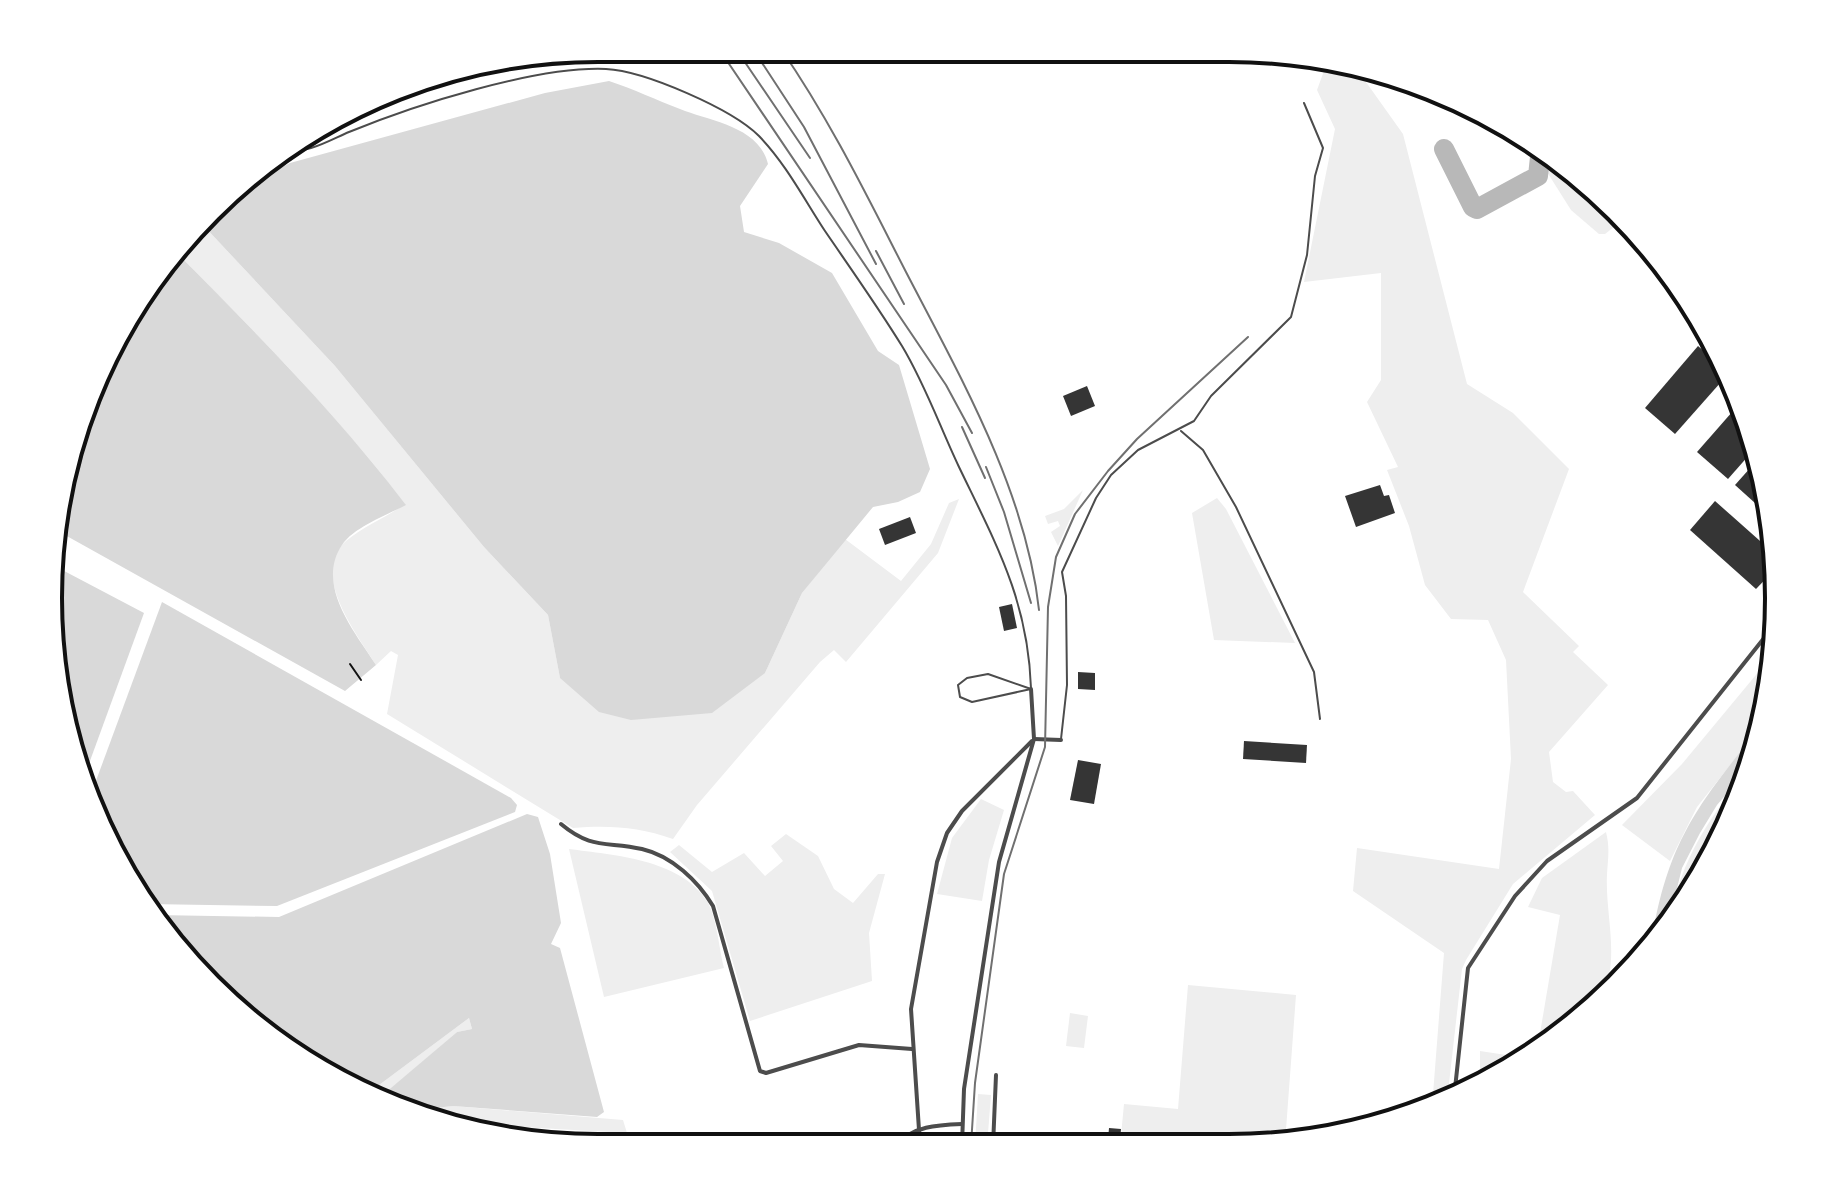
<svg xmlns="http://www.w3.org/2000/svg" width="1827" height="1196" font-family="'Noto Sans',sans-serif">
<rect width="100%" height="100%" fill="#fff"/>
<g fill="#eee">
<path d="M1328,60l28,8 47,66 64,250 46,29 56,56 -46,123 56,54 -6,6 35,33 -59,67 4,30 13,10 7,-1 22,24 -82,69 -47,76 -4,9 -15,132 -15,6 12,-154 -91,-62 4,-43 142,21 12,-110 -5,-99 -18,-40 -37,-1 -26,-34 -16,-59 -22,-56 11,-3 -31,-65 14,-22v-107l-77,9 31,-153 -18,-39z"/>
<path d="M1551,159l30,19 28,25 4,5 -5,4 11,11 -14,11h-6l-28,-24 -29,-46z"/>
<path d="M203,225l132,141 149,181 64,68 12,63 205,-5 37,-80 43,-54 56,42 30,-37 18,-41 10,-4 -21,54 -92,109 -12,-12 -14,12 -123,143 -24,34c-34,-12 -64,-14 -100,-11l-186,-114 11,-59 -7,-4 -15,14c-18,-29 -68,-93 -30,-124 18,-15 41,-24 59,-37 -69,-91 -150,-172 -230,-253z"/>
<path d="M1083,490l-25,56 -7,-14 9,-6 -2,-5 -10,3 -3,-8 19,-7z"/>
<path d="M1217,498l9,11 69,134 -81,-3 -22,-127z"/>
<path d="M1775,652l-14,74 -64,81 -27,54 -48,-36 60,-61z"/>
<path d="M1753,763l-47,110 -38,52c14,-70 42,-108 85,-162z"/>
<path d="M981,799l23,11 -15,50 -7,41 -45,-7 15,-56z"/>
<path d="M1606,832c4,16 2,26 1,42 -2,41 13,82 -4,122 -8,19 -48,44 -66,55l23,-136 -32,-8 14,-29z"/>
<path d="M786,834l32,22 16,33 19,14 25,-29h7l-16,59 3,48 -122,40 -38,-130 -42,-39 9,-7 33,27 32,-19 21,23 18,-15 -12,-15z"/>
<path d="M569,849c44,6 111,10 138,52 10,17 12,48 17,67l-120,29z"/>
<path d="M1188,985l108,10 -11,148 -20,4 -145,-1 4,-42 54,5z"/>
<path d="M1070,1013l18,3 -4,32 -18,-2z"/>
<path d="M469,1018l3,11 -15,3 -79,68 -11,-6z"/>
<path d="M1480,1051l46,7 -46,28z"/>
<path d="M978,1094l13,1 -4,51 -12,-1z"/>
<path d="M453,1106l170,14 4,13 -157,-9 -1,4 -61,-17z"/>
</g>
<g fill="#d9d9d9">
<path d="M609,81c25,8 47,19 71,28 29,12 79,17 88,55l-28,42 4,26 35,11 53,30 46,78 21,14 31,104 -10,23 -22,10 -25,5 -71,86 -37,80 -53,40 -81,7 -32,-8 -39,-34 -12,-63 -64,-68 -149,-181 -132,-141 39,-37 48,-25 255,-70z"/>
<path d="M175,251c80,81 161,162 231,254 -19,10 -52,22 -64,40 -27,40 13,87 34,120l-31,26 -289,-161 21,-109 84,-157z"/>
<path d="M49,563l95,50 -61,167 -16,-40z"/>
<path d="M162,602l349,196 6,7 -2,7 -238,94 -130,-2 -25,-31 -32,-76z"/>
<path d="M1761,726l-8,37 -36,42 -17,28 -18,35 -14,57 -18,26c16,-107 45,-143 111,-225z"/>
<path d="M527,814l11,3 12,37 11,69 -10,21 9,4 44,164 -7,5 -144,-11 -45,5 -30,-12 79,-67 15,-3 -3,-11 -102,76 -131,-82 -80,-97 123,2z"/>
</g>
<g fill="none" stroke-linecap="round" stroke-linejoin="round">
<path stroke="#b8b8b8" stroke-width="20" d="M1444,149l29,58 4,2 61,-33 2,-19 5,-1"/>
</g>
<g fill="#353535">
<path d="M1698,346l31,27 -54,61 -30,-26z"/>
<path d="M1087,386l8,20 -24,10 -8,-20z"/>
<path d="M1740,403l17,43 -29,33 -31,-27z"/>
<path d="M1760,457l9,51 -4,4 -30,-27z"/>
<path d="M1380,485l4,11 5,-1 6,18 -39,14 -11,-31z"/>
<path d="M1715,501l62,55 1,10 -22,23 -66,-59z"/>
<path d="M910,517l6,16 -31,12 -6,-16z"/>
<path d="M1012,604l5,24 -13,3 -5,-24z"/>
<path d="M1078,672l17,1v17l-17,-1z"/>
<path d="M1244,741l63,4 -1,18 -63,-4z"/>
<path d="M1078,760l23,4 -7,40 -24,-4z"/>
<path d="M1109,1128l12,1 -1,11 -12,-1z"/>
</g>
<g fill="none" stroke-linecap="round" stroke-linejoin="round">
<path stroke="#111" stroke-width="2" d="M350,664l11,16"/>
<g stroke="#4c4c4c" stroke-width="2">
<path d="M286,149c18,7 46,-10 63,-17 66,-27 187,-66 257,-63 39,2 126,40 153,67 27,28 45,63 66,95 26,38 53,76 77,115 23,38 38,81 57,121 37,77 69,133 72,221"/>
<path d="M1181,431l22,19 33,57 78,165 6,47"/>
<path d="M988,674l43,15 -59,13 -12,-5 -2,-12 9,-7z"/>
<path d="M1061,739l6,-54 -1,-89 -4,-24 34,-74 15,-23 27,-25 56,-29 17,-25 80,-79 16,-62 8,-79 8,-28 -19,-45"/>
</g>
<g stroke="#4c4c4c" stroke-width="4">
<path d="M1034,739l27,1"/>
<path d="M561,824c31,26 46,17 81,25 30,7 56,32 71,57l47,165 6,2 93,-28 53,4"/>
<path d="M1454,1098l14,-130 47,-72 32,-35 90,-63 139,-175"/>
<path d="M896,1145c18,-19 40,-20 66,-21"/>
<path d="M920,1145l-9,-136 26,-147 10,-29 15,-22 70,-70"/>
<path d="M962,1145l2,-56 35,-227 35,-123 -3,-50"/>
<path d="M993,1146l3,-71"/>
<path d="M1023,1146h1"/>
</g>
<g stroke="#707070" stroke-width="2">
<path d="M719,49l227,336 26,48"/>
<path d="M736,49l74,109"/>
<path d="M753,49l51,78 72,137"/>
<path d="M781,49c49,71 86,147 125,223 55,106 120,219 133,338"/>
<path d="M876,251l28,53"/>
<path d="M962,427l23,51"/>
<path d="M986,467l18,45 27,91"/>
<path d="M971,1145l4,-62 29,-209 41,-127 3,-140 8,-50 19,-43 33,-43 29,-32 111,-102"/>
</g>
</g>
<path d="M0 0H1827V1196H0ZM598 62H1229A536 536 0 0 1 1765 598V598A536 536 0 0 1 1229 1134H598A536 536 0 0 1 62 598V598A536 536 0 0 1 598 62Z" fill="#fff" fill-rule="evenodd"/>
<path fill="none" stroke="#111" stroke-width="4" d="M598 62H1229A536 536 0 0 1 1765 598V598A536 536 0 0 1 1229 1134H598A536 536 0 0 1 62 598V598A536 536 0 0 1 598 62Z"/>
</svg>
